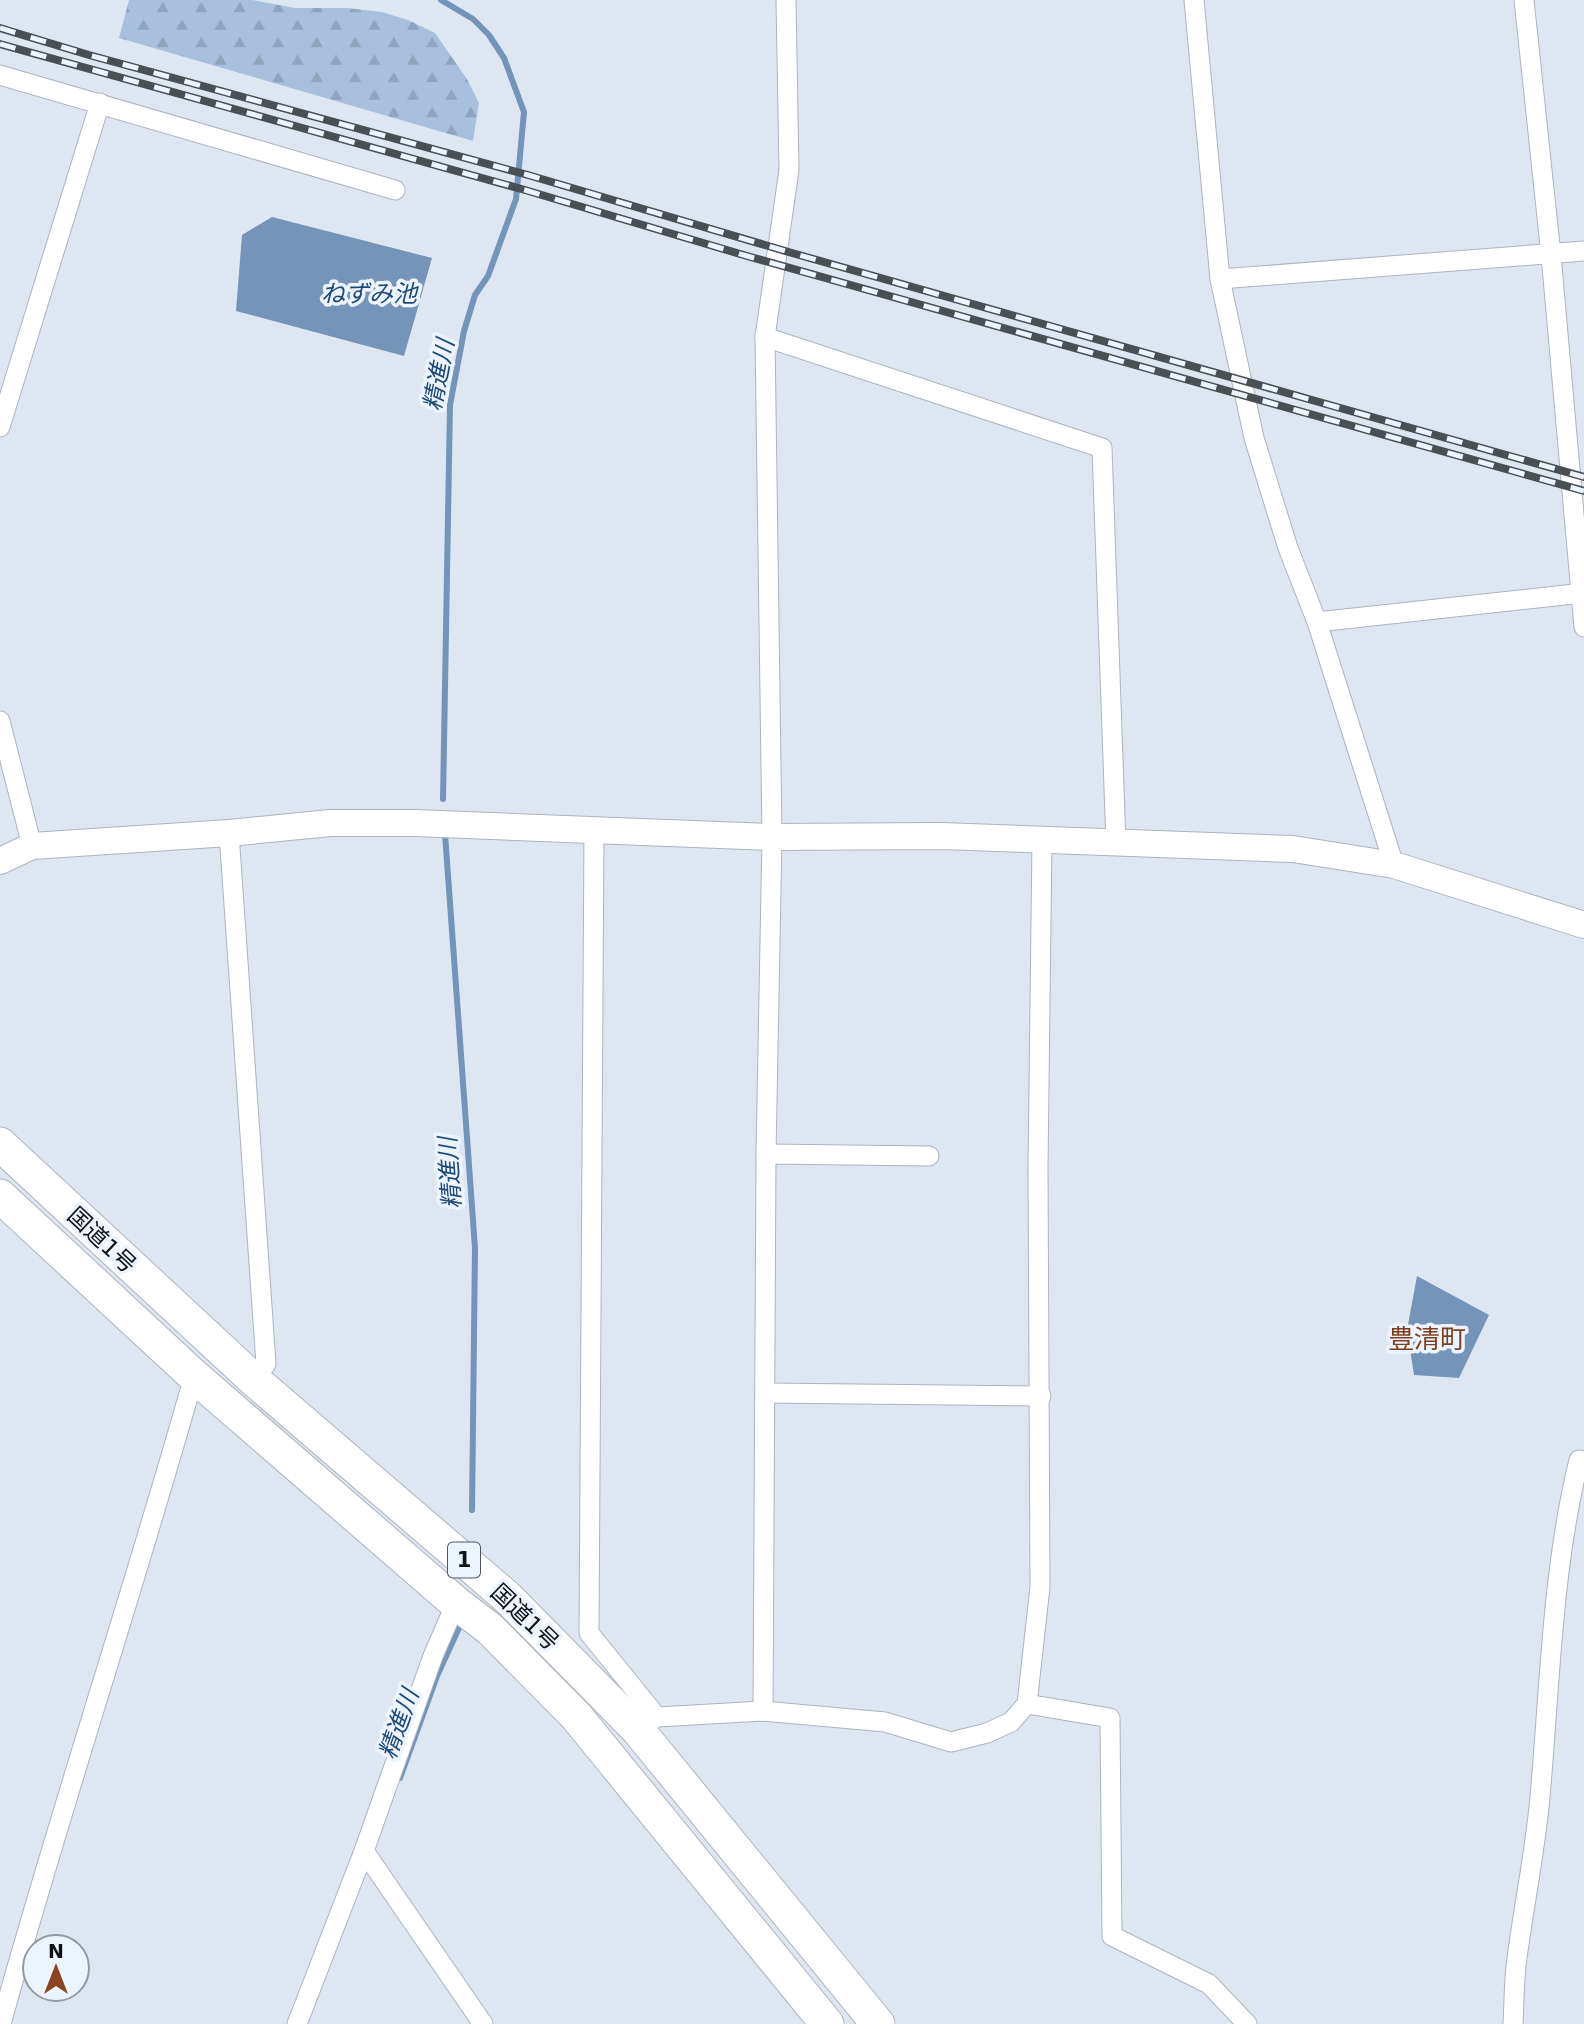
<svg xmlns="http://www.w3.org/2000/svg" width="1584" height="2024" font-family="'DejaVu Sans','Noto Sans JP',sans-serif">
<defs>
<pattern id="forest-firs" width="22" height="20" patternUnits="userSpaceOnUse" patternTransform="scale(1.75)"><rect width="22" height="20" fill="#a8c0dd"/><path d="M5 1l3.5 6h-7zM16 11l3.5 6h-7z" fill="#90a4bd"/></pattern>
</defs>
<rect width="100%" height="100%" fill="#dee7f1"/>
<path fill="url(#forest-firs)" d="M129,0h123l43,8h52l35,4 26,8 27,13 32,46 12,24 -6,38 -354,-103z"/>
<g fill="#7594b9">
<path d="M272,217l160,41 -28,98 -168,-45 6,-76z"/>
<path d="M1417,1276l72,39 -30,63 -45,-3 -7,-45z"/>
</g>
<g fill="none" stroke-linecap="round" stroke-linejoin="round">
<g stroke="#7594b9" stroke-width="6">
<path d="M441,0l32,19 16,16 15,23 20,54 -8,87 -28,77 -13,19 -11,36 -14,74 -7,394"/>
<path d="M445,834l30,414 -3,262"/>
<path d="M400,1778l37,-102 26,-57"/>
</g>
<g stroke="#acb4be" stroke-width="21">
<g id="street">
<path d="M1194,0l26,279 34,159 34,110 29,74 77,243"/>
<path d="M1524,0l27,255 33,372"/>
<path d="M0,75l395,115"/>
<path d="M1220,279l364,-28"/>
<path d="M765,337l337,111 14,396"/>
<path d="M0,427l100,-324"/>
<path d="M1317,622l267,-29"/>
<path d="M0,721l32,125"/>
<path d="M594,832l-5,801 68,84"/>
<path d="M229,833l37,531 -13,15"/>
<path d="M766,1154l163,2"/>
<path d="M766,1393l275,3"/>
<path d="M1027,1704l83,14 2,218 97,48 38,40"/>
<path d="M763,1711l3,-557 6,-317 -7,-500 24,-167 -3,-170"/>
<path d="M638,1730l19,-13 106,-6 122,11 66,20 36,-9 24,-11 16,-18 13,-117 -2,-420 4,-328"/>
<path d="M364,1851l119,173"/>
<path d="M1,2024c60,-217 132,-431 193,-648"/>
<path d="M297,2024l67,-173 69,-195 23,-53"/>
<path d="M1513,2024c1,-19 1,-39 3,-58 7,-57 19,-112 24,-169 10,-113 12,-227 39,-337l5,1"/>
</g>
</g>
<g stroke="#acb4be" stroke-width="28">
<path id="secondary" d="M0,861l32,-15 197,-13 101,-10h85l357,14 170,-1 351,13 101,16 190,60"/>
</g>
<g stroke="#acb4be" stroke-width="35">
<g id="highway">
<path d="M0,1144l253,235 255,219 130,132 240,294"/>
<path d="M0,1196l194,180 262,227 34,26 86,87 251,308"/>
</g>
</g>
<use href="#street" stroke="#fff" stroke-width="19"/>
<use href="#secondary" stroke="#fff" stroke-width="26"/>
<use href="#highway" stroke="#fff" stroke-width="33"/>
<g stroke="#4a4f54" stroke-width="8">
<g id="rail">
<path d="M0,28l89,27 439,120 264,78 792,224"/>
<path d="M0,44l525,146 222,66 837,235"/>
</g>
</g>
<use href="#rail" stroke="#ebf4ff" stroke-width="5" stroke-dasharray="16" stroke-linecap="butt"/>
</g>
<g text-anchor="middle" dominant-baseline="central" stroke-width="7" stroke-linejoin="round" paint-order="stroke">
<rect fill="#ebf4ff" stroke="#52565c" stroke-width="2" x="448" y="1542.5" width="32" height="35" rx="5"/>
<g font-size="21" font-weight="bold" fill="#101316">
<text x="464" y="1560">1</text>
</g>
<g font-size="23" fill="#101316" stroke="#ebf4ff">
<text transform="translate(102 1240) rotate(43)">国道1号</text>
<text transform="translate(525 1617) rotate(44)">国道1号</text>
</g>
<g font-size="24" font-style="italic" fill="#1e4a7a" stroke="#ebf4ff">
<text x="369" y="294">ねずみ池</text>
<text transform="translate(439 375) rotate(-79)">精進川</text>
<text transform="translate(450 1173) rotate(-94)">精進川</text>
<text transform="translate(399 1724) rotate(-70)">精進川</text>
</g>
<g font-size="26" fill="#7f3f1e" stroke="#ebf4ff">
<text x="1427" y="1339">豊清町</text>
</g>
</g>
<g transform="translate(56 1968)"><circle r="33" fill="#ebf4ff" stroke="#939aa2" stroke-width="2"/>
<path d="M0-5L12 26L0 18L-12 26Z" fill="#8a441f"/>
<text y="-10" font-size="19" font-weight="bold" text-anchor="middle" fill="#101316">N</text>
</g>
</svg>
